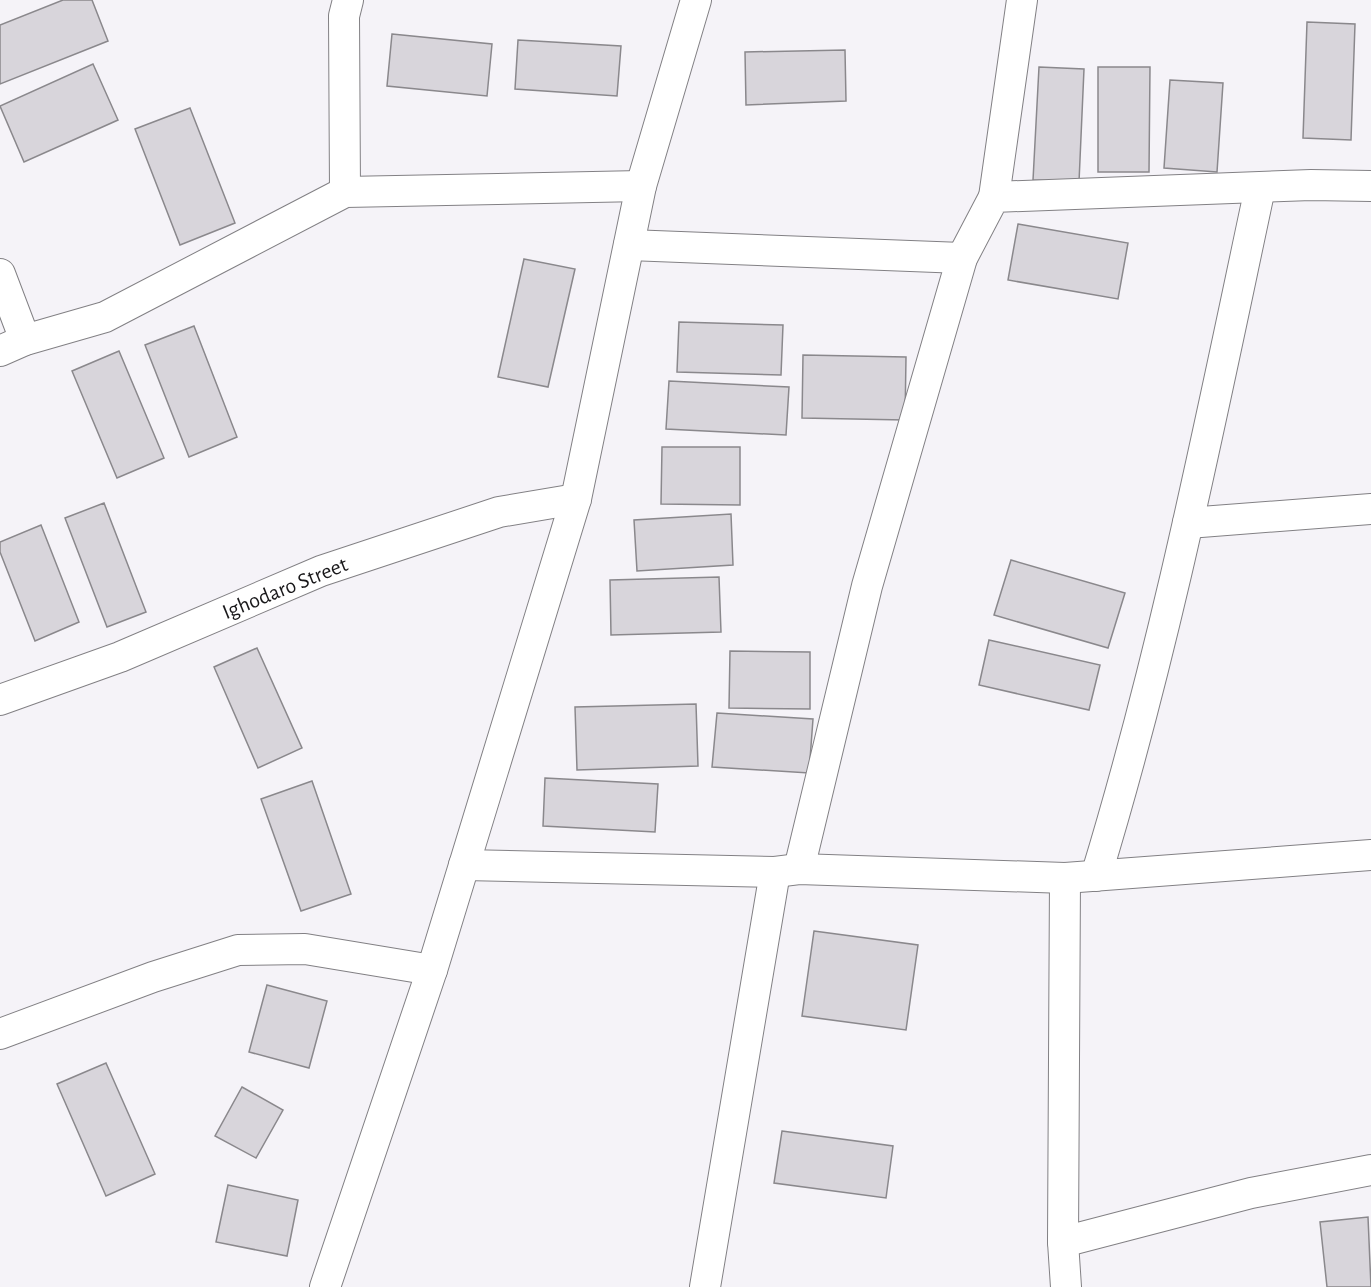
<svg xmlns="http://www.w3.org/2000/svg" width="1371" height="1287" font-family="'Alegreya Sans',sans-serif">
<rect width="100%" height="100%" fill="#f5f3f8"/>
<g fill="#d8d5db" stroke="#8a888c" stroke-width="1.5">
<path d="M63,0h29l16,41 -108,43v-59z"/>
<path d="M1307,22l48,2 -4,116 -48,-2z"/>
<path d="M392,34l100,10 -5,52 -100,-10z"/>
<path d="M518,40l103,6 -4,50 -102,-7z"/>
<path d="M845,50l1,51 -100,4 -1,-53z"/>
<path d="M93,64l25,56 -94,42 -24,-56z"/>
<path d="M1039,67l45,2 -5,113 -46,-2z"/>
<path d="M1098,67h52l-1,105h-51z"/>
<path d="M1170,80l53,3 -6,89 -53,-4z"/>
<path d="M190,108l45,115 -55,22 -45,-116z"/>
<path d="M1018,224l110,19 -10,56 -110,-19z"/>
<path d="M524,259l51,10 -27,118 -50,-10z"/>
<path d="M679,322l104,3 -2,50 -104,-3z"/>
<path d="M194,326l43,111 -48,20 -44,-112z"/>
<path d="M119,351l45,107 -47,20 -45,-107z"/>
<path d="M803,355l103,2 -1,63 -103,-2z"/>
<path d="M669,381l120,6 -3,48 -120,-6z"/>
<path d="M662,447h78v58l-79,-1z"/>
<path d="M104,503l42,109 -39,15 -42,-109z"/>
<path d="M731,514l2,51 -96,6 -3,-51z"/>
<path d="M41,525l38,97 -44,19 -35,-89v-10z"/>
<path d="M1011,560l114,33 -17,55 -114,-33z"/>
<path d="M719,577l2,55 -110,3 -1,-55z"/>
<path d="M989,640l111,25 -11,45 -110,-25z"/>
<path d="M257,648l45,100 -44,20 -44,-101z"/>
<path d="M730,651l80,1v57l-81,-1z"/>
<path d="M696,704l2,62 -121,4 -2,-63z"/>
<path d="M717,713l96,6 -4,54 -97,-6z"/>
<path d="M545,778l113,6 -3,48 -112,-6z"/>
<path d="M312,781l39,113 -50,17 -40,-112z"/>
<path d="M814,931l104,14 -12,85 -104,-14z"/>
<path d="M267,985l60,16 -18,67 -60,-16z"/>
<path d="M106,1063l49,111 -49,22 -49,-112z"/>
<path d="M242,1087l41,23 -27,48 -41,-22z"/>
<path d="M782,1131l111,15 -7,52 -112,-15z"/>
<path d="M228,1185l70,15 -11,56 -71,-14z"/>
<path d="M1368,1217l3,70h-44l-7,-65z"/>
</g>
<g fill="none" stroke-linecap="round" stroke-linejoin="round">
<g stroke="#828084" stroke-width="32">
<g id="minor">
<path d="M345,192l-1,-176 4,-16"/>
<path d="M994,197l28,-197"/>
<path d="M629,245l333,13"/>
<path d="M0,274l25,66"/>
<path d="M0,351l25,-11 80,-23 240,-125 296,-6"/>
<path d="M1188,523l183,-14"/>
<path d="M0,700l120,-43 201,-86 178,-59 77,-13"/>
<path d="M464,865l311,7 24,-3 266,9 306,-23"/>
<path d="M799,869l68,-283 95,-328 32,-61 317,-12 60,1"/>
<path d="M1096,876c69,-226 115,-458 164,-688"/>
<path d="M1065,878l-2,364 3,45"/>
<path d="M0,1034l153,-57 85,-27 67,-1 127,21"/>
<path d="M1063,1242l188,-49 120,-23"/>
<path d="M325,1287l107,-317 144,-471 65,-313 55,-186"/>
<path d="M705,1287l70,-415"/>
</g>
</g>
<use href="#minor" stroke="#fff" stroke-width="30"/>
</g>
<g text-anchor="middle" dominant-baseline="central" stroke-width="4.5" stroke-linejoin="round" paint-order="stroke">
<g font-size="22" fill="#19181a" stroke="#fff">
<text transform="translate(285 588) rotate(-22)">Ighodaro Street</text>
</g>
</g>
</svg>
